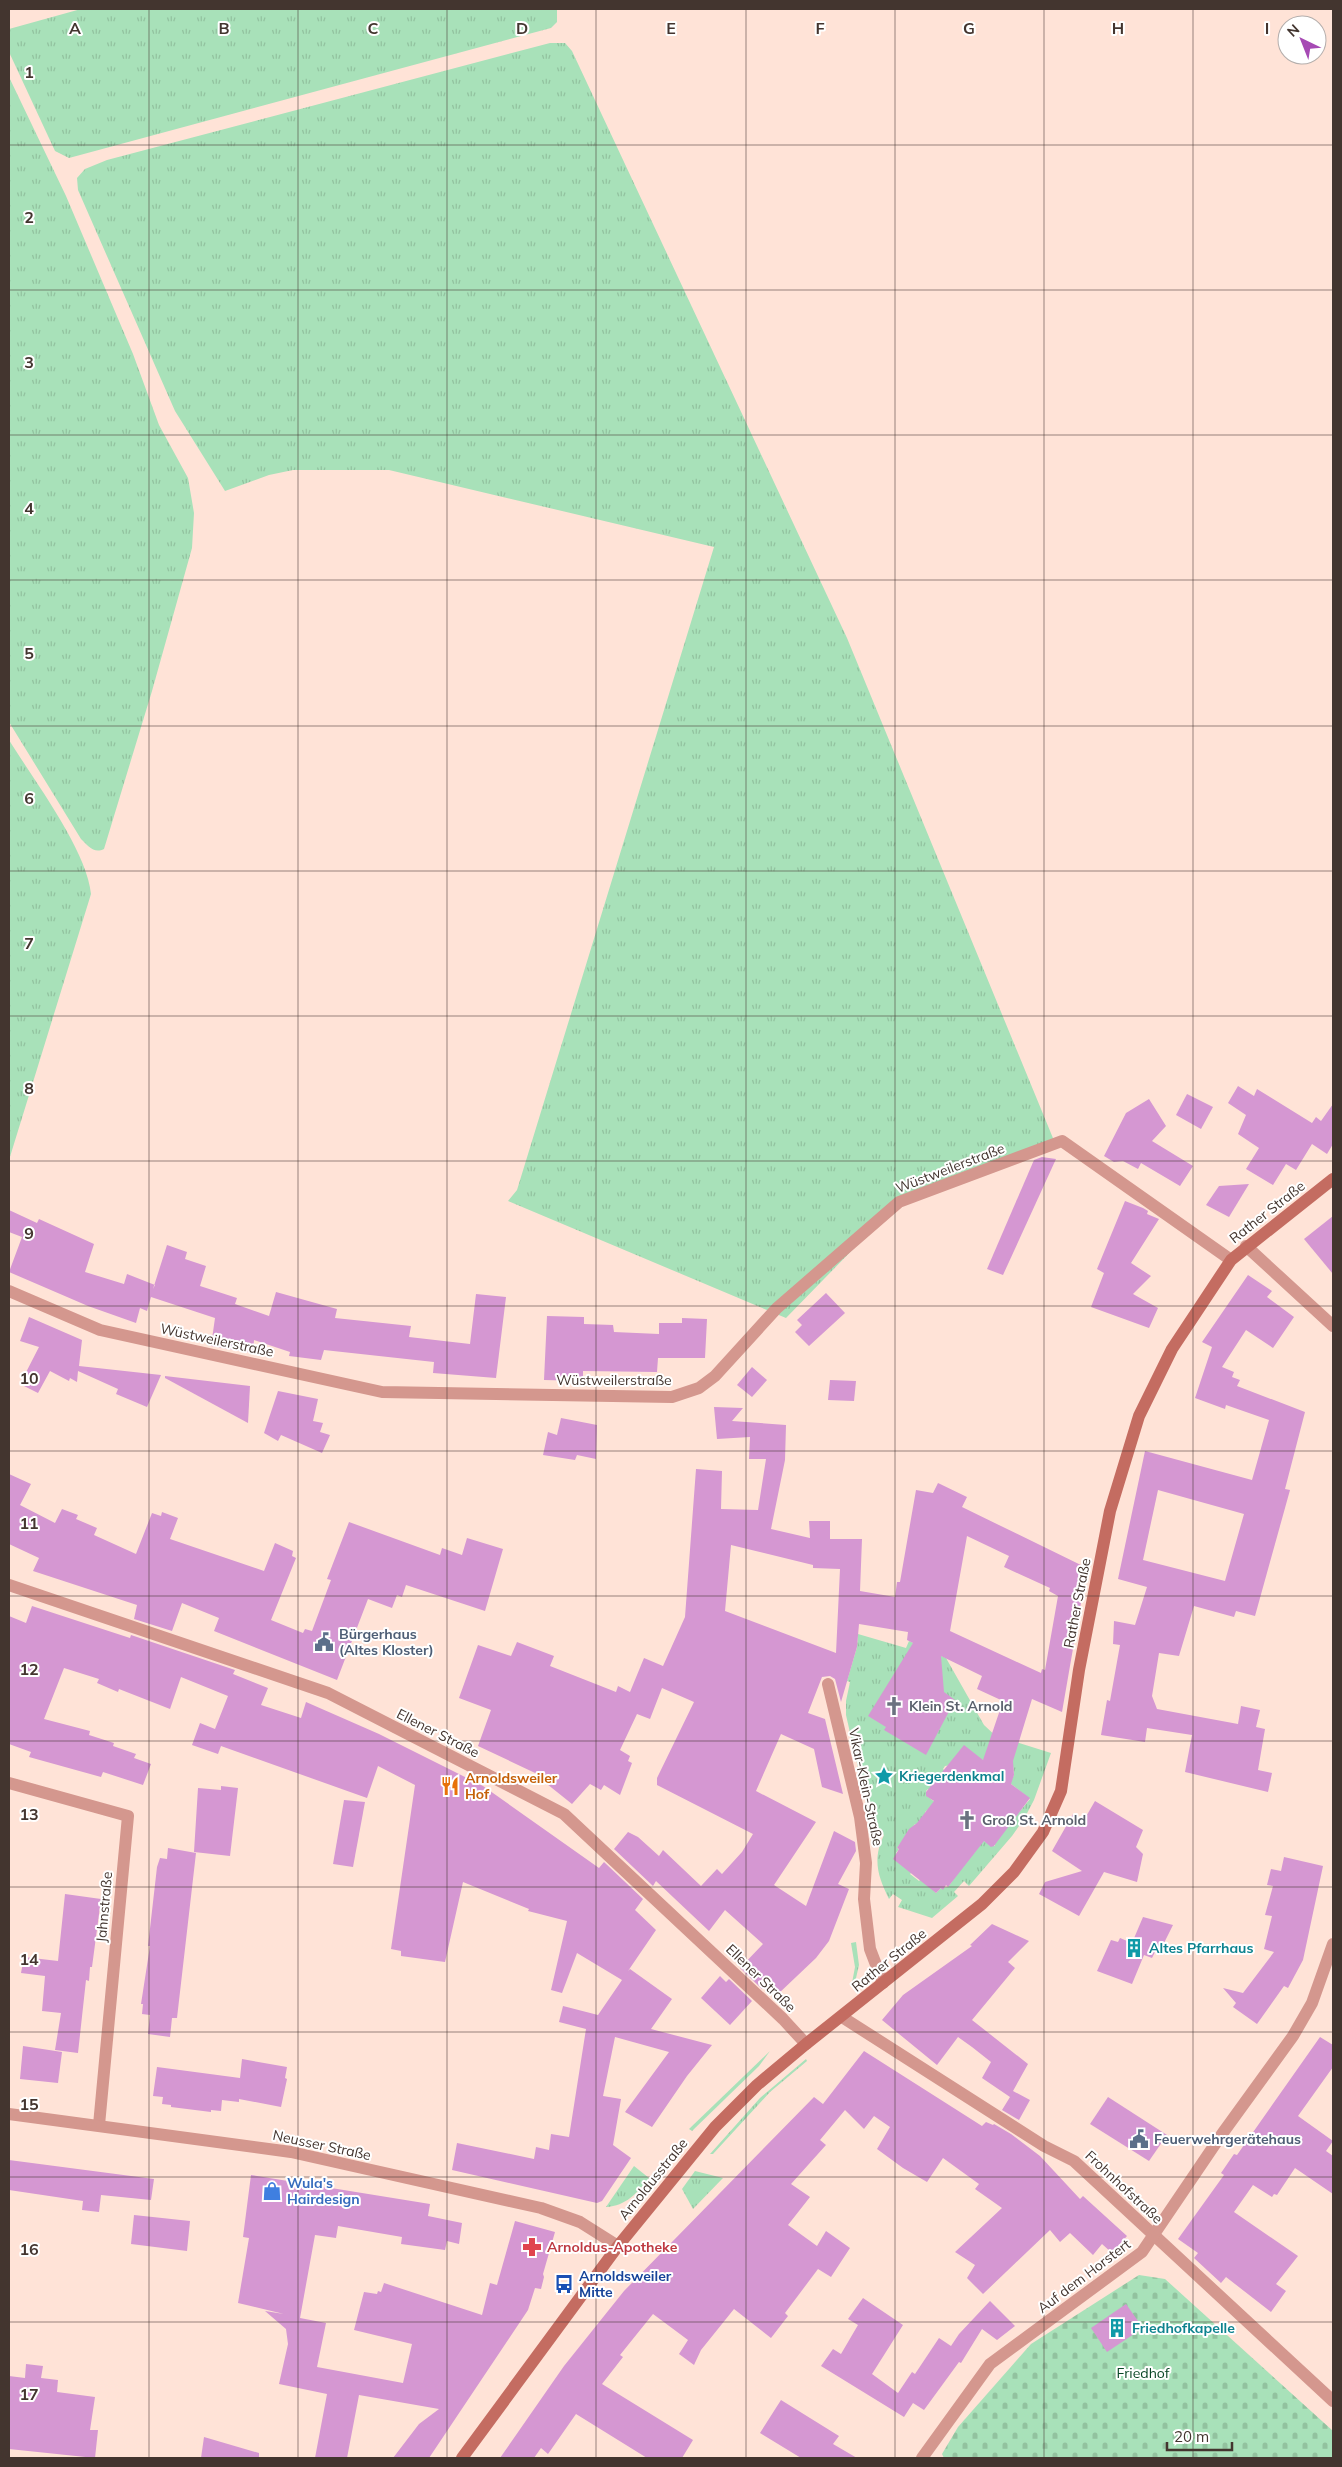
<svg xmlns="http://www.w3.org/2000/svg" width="1342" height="2467" font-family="Mulish,sans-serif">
<defs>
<pattern id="grass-tufts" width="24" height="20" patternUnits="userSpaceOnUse" patternTransform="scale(1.25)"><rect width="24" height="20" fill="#a8e1b9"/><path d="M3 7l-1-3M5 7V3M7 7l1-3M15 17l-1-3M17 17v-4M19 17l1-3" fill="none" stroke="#92c29f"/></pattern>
<pattern id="cemetery-stones" width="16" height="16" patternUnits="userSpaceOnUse" patternTransform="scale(1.25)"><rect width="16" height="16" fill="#a8e1b9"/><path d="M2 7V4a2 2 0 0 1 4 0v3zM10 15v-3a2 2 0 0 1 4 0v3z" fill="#92c29f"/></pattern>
</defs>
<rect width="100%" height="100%" fill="#ffe3d7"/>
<g fill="url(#grass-tufts)" fill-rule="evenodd">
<path d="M81,9h476v13l-6,6 -482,130 -14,-7 -46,-99v-23z"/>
<path d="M550,43h15l7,8 275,587 208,505 -156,59 -113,116 -278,-117 9,-11 197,-643 -325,-77h-96l-24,5 -44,16 -50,-80 -97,-221 -1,-12 8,-9 22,-9z"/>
<path d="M9,77l57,119 67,158 26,71 29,53 6,35 -2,35 -40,143 -48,158c-10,5 -16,-3 -23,-10l-72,-117z"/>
<path d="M9,740c24,39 78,110 82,154l-82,266z"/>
<path d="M858,1634l48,14 3,-7 37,17 38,67 16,15 3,-2 48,15 -17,47 -10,19 -12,17 -43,50 -5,-5 -10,11 4,4 -26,22 -34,-11 4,-7 -9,-6 -4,5c-11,-22 -17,-40 -5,-64l-13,-10 -25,-110v-14l4,-19 -3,-1 10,-34zM988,1759l25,7 1,9 -4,8 20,16 -18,22 2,1 -4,1 -15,19v4l-13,-6 -8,10 1,3 -2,-1 -25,35 -7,1 -5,5 -15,-14 -2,2 -9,-7 2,-2 -16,-19 3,-4 -2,-1 18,-24 3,1 8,-10 -1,-3 11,-9 -9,-7 -1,-5 2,-2 2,1 15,-19 -2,-2 2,-3z"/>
<path d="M856,1942l3,23 -5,22 -2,-4 3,-16 -4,-24z"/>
<path d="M770,2051l-11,15 -67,65 -3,-2z"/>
<path d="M806,2059l1,2 -37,31 -57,62h-3l50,-56z"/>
<path d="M634,2166l15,12c-12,15 -23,28 -43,29z"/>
<path d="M695,2171l28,7 -30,31 -11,-20z"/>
</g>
<path fill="url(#cemetery-stones)" d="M1139,2275l26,4 168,152v27h-389l-2,-4 16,-27 73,-83z"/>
<g fill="#d597d2" fill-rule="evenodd">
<path d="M1238,1086l16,10 3,-7 55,34 4,-6 5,4 12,-17v40l-6,10 -15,-10 -16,26 -10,-6 -13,21 -27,-16 13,-21 -21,-14 8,-19 -18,-12z"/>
<path d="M1187,1094l26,13 -12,22 -25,-14z"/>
<path d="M1149,1099l17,27 -14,15 41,25 -13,20 -39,-23 -3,6 -15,-8 -9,1 -10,-6 22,-43z"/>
<path d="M1042,1157l14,2 -53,116 -16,-6 47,-109z"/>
<path d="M1249,1184l-20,33 -23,-12 13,-19z"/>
<path d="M1125,1201l18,7 5,3 -1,3 12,5 -28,44 20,13 -18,18 25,14 -9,20 -58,-21 13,-34 -7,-4z"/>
<path d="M9,1210l28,13 2,-4 55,25 -9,28 39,12 3,-10 28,11 -2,4 14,-44 20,7 -2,7 21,7 -6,20 37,12 -2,6 34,12 7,-24 61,17 -2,9 76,8 -2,11 61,7 6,-50 30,3 -10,81 -63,-5 1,-11 -110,-12 -3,10 -32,-4 1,-4 -36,-12 -1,13 -42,-7 4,-28 -64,-21 -4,14 -7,-3 -4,15 -48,-17 -79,-34 13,-35 -13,-5z"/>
<path d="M1333,1216v58l-29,-35z"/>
<path d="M1248,1275l24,16 -5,6 27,20 -21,31 -27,-18 -24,37 12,5 -2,5 8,3 -3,6 68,26 -20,77 5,1 -35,126 -19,-5 -2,6 -40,-11 -15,50 -20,-3 -7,43 5,13 81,15 3,-18 19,4 -4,17 9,2 -7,41 14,3 -4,19 -83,-20 7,-37 -45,-7 -2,14 -44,-7 6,-35 3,1 10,-56 -7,-1 1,-23 21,4 12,-38 -29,-8 27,-128 107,29 17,-60 -43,-15 -1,4 -30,-11 17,-51 -10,-5zM1158,1490l86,24 -19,67 -82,-21z"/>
<path d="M826,1293l19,20 -36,33 -14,-14 7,-7 -5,-5z"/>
<path d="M547,1316l37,1v7l29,1 1,7 45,2v-11h23v-5l25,1 -2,39h-47l-1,14 -74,-1v10l-39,-1z"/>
<path d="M29,1317l53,23 -3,26 82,9 -14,32 -31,-13 2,-5 -40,-18 -1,11 -7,-4 -1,3 -19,-10 -12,22 -18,-9 19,-37 -19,-6z"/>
<path d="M752,1367l15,13 -15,17 -15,-12z"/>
<path d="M165,1376l85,10 -2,37 -83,-45z"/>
<path d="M830,1380l26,1 -2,20 -26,-1z"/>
<path d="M278,1391l40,8 -5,22 10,2 -3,9 10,3 -8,18 -41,-18 -3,6 -14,-8z"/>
<path d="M714,1407l29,1 -11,13 54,4 -1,35 -14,69 39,9 -1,-17h21v18h32l-2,52 35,6 2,-15h3l16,-92 17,3 5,-10 29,14 -5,10 125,61 -25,144 -30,-13 -19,62 1,14 -3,9 19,14 -36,48 -3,1 -7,-6 -36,46 -2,-2 -3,5 -2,-2 -5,5 -43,-34 6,-10 -2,-1 12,-19 8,-6 17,-22 -8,-5v-4l38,-47 19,15 20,-59 -26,-12 5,-13 -41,-20 3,36 11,8 -29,55 -42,-25 2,-3 -18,-11 45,-73 -6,-3 1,-8 -49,-8 -2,23 -16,55 -6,-23 -5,-3 -8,1 -14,36 17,6 18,75 -21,-7 -8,-38 -33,-15 -25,57 60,31 -42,63 32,21 28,-75 21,11 1,9 -18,33 11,5 -20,52 -13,17 -39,37 -11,-10 -4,4 -22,-21 23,-24 -38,-34 -16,21 -53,-50 -3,5 -39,-37 14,-17 10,5 21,19 4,-6 38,36 16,-17 5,5 20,-22 11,-18 -96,-49v-7l37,-76 -32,-14 -12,31 -13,-5 -17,36 10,6 -2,5 4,2 -12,32 -16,-10 -3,5 -11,-6 -18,20 -25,-20 3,-4 -72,-34 13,-36 -32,-12 19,-53 33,11 6,-14 37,14 -4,10 66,26 2,-6 12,6 14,-34 19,8 22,-49 11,-148 26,2 -1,38 37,1 8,-51h-17l1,-22 -33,2zM967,1536l42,20 -5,11 46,21 -1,3 9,5 -13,74 -3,-1 -1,4 -91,-42zM731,1545l82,20v3l27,1 -4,84 -111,-42z"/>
<path d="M561,1418l36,7 -1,34 -19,-4 -2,5 -32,-5 5,-23 9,3z"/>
<path d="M9,1474l22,10 -11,21 35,18 7,-14 16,6 -2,4 21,9 -3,7 42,19 16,-41 9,3 1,-4 16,6 -8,21 94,32 11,-28 18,8 -1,5 4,2 -25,62 32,13 2,-4 7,2 19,-51 -4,-1 22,-57 91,33 2,-7 20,7 5,-17 36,11 -18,62 -79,-26 -4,12 -5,-2 -5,13 -24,-9 -31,81 -123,-49 5,-13 -37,-15 -10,28 -38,-12 3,-14 -104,-34 6,-13 -30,-14z"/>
<path d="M32,1606l98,32 1,-3 104,35 -2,4 35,14 -7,17 40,13 5,-16 73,32 104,52 116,82 5,-6 39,37 -8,11 21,20 -28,41 2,-2 42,30 -21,30 61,16 -25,31 -35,51 -27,-15 44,-60 -54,-15 -12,59 18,3 -8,46 18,13 -29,43 -5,2 -145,-33 5,-27 77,16 2,-12 13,3 2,-16 18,3 17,-108 -27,-7 4,-16 35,9 24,-35 -45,-27 -15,40 -11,-3 16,-69 -39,-10 1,-2 -66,-27 -18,80 -44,-6v-5l-10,-2 24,-164 -37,-19 -11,32 -146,-52 -3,8 -26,-9 8,-22 15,6 13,-33 -47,-19 -11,32 -51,-20 -1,3 -21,-9 2,-4 -35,-11 -20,51 46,12 -1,4 25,8 -1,3 23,8 -2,4 17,6 -8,21 -40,-13 -2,5 -72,-20 2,-5 -22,-8v-128l17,7z"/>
<path d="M221,1786l17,2 -8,68 -36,-4 4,-64 23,2z"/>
<path d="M344,1800l21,2 -12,65 -20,-3z"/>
<path d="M1095,1801l48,29 -7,17 7,7 -6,28 -33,-10 -25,44 -40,-22 6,-12 37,-11 -30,-20 21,-37 11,6z"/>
<path d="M168,1848l28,5 -19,165h-5l-2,19 -22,-3 2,-19 -8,-1 1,-10h-2l9,-58h-2l9,-79 3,-9 7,1z"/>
<path d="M1284,1857l39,9 -20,94 -15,28 -4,-2 -27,38 -24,-17 3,-4 -13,-15 20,5 31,-41 -10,-3 8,-33 -7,-1 8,-29 -6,-1 4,-16 10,2z"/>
<path d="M65,1894l36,5 -9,68h-2l-1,14 -3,-1 -8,73 -23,-3 6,-37 -19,-2 3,-35 -24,-3 3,-16 34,4z"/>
<path d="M1143,1917l30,8 -13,26 -5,1 -3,6 -8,-3 -12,29 -35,-13 14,-31 7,2 2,-4 12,5z"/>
<path d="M992,1924l37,17 -21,21 7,6 -43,52 56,44 -15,27 17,9 -11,20 -17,-10 8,-13 -28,-19 9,-16 -19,-15 -14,-10 -21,28 -55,-45 21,-25 69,-49 -2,-1z"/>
<path d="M720,1976l6,6 3,-3 23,22 -22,24 -29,-27z"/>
<path d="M1320,2037l13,8v22l-35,49 35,25 -7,10 7,5v38l-38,-26 -18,27 -3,-1 -2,3 -19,-12 -19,27 64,44 -22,28 10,7 -15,21 -45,-35 -5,6 -27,-25 4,-5 -20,-14 46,-64 -3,-2 13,-19 3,1z"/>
<path d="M23,2046l39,6 -4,31 -38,-4z"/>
<path d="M864,2051l118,75 4,-4 7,3 1,-1 17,10 29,22 40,43 3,-3 44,40 -15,17 -10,-9 -9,11 -23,-22 -10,9 -10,-12 -67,64 -16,-16 8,-13 -20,-13 47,-44 -27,-19 4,-5 -36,-26 -16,24 -24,-14 -26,-19 13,-22 -16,-11 -10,13 -19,-19 -25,30 6,5 -35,39 19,13 -22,28 29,21 9,-15 24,17 -19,29 -13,-8 -33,44 3,3 -17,22 -37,-29 -33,41 -7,15 -15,-11 9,-14 -35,-26 -33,41 3,2 -21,27 91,56 -11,18h-35l-71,-44 -28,40 -7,-6 -7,10h-34l64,-92 60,-75 190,-194 9,7z"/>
<path d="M242,2059l45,8 -2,11 2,1 -6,28 -42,-8v3l-17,-2 -1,11 -10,-1v2l-40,-5v-2l-9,-1 1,-7 -10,-1 4,-29 83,11z"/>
<path d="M1108,2097l59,38 -18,26 -59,-37z"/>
<path d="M9,2160l145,19 -3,21 -50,-5 -2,17 -17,-2 1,-9 -74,-11z"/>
<path d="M251,2175l179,29 -2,12 34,7 -3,21 -12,-3 -2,9 -44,-6 1,-7 -64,-11 -2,12 -21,-3 -15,83 26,5 -9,44 86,16 9,-39 -58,-14 10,-38 13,2 1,-3 3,1 3,-9 98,32 8,-32 7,2 18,-64 40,11 -12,42 1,3 -3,12 -6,-1 -7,22 -99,148h-36l26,-34 20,-15 -80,-14 -12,63h-32l12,-64 -48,-10 9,-40 -2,-15 -21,-18 19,3 -46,-11 11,-65 -6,-1z"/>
<path d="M134,2215l56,6 -3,30 -56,-7z"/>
<path d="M863,2298l40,27 -31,49 26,19 14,-21 3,2 24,-36 12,8 8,-12 31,-33 25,25 -18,14 -15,-11 -21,34 -2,-1 -35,48 -11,-7 -9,14 -83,-51 12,-17 8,5 17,-29 -10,-6z"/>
<path d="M1126,2304l17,24 -36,24 -16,-24z"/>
<path d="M26,2364l17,2 -2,12 17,2 -1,12 38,5 -5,33h8l-3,28 -86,-9v-73l16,2z"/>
<path d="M781,2400l58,36 -6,8 24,14h-56l-41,-25z"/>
<path d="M204,2437l55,16v5h-58z"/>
</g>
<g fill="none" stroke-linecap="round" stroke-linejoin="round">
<g stroke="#d4978e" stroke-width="12">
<path d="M1246,1246l87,80"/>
<path d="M9,1291l91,39 282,62 290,5 27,-9 16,-12 62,-68 122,-106 163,-61 169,119"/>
<path d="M9,1585l319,108 236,121 219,205 23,25"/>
<path d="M828,1684l32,133 6,46 -2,36 6,50 13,34"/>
<path d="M9,1783l119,33 -29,309"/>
<path d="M842,2017l202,129 30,15 259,240"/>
<path d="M922,2458l68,-94 152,-112 80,-118 71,-98 19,-33 21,-59"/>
</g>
<path stroke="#d4978e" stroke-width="12" d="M9,2114l282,38 250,56 39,14 38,24"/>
<path stroke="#c46c61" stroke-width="12" d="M462,2458l156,-212 97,-119 42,-42 49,-41 176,-140 32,-32 29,-40 18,-41 18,-121 31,-159 29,-95 33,-67 59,-89 102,-81"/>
</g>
<path fill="none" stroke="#43352f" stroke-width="1" stroke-opacity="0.55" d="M149,9v2449M298,9v2449M447,9v2449M596,9v2449M746,9v2449M895,9v2449M1044,9v2449M1193,9v2449M9,145h1324M9,290h1324M9,435h1324M9,580h1324M9,726h1324M9,871h1324M9,1016h1324M9,1161h1324M9,1306h1324M9,1451h1324M9,1596h1324M9,1741h1324M9,1887h1324M9,2032h1324M9,2177h1324M9,2322h1324"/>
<defs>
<g id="civic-bare" transform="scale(1.5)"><path d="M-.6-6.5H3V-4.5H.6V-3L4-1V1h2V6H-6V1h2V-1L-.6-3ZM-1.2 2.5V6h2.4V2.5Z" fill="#5c6f8a" stroke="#fff" stroke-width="2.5" paint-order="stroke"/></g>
<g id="church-bare" transform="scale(1.5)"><path d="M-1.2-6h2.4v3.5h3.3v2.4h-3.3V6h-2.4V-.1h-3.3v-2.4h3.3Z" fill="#6b7280" stroke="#fff" stroke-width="2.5" paint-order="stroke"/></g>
<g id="sight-bare" transform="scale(1.5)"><path d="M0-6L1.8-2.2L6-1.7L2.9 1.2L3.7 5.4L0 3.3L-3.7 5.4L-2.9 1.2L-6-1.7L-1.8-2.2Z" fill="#0f9aa8" stroke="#fff" stroke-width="2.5" paint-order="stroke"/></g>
<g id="restaurant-bare" transform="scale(1.5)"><path d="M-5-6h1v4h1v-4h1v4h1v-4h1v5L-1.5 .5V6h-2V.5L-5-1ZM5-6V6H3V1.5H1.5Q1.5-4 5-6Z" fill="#e8710a" stroke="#fff" stroke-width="2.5" paint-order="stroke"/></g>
<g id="building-bare" transform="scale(1.5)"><path d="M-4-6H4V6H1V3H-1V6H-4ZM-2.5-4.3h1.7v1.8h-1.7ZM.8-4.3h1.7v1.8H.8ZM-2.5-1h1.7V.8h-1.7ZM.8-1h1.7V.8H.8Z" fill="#0f9aa8" stroke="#fff" stroke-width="2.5" paint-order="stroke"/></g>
<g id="shop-bare" transform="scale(1.5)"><path d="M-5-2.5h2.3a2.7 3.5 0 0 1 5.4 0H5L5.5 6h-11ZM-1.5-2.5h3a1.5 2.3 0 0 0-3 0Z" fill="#3f7fe0" stroke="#fff" stroke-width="2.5" paint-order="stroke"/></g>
<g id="pharmacy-bare" transform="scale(1.5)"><path d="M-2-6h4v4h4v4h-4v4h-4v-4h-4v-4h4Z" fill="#e0444e" stroke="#fff" stroke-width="2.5" paint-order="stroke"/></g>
<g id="bus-bare" transform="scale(1.5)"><path d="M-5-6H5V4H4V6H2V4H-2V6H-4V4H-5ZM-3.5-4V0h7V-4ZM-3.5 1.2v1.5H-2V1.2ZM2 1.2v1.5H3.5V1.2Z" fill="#1a4fb4" stroke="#fff" stroke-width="2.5" paint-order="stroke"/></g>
</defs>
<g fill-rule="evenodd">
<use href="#civic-bare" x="324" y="1642"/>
<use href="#church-bare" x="894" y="1706"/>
<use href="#sight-bare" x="884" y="1776"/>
<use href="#restaurant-bare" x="450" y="1786"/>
<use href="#church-bare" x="967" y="1820"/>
<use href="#building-bare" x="1134" y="1948"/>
<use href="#civic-bare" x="1139" y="2139"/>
<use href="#shop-bare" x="272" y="2191"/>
<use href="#pharmacy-bare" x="532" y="2247"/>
<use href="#bus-bare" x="564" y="2284"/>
<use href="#building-bare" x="1117" y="2328"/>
</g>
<g text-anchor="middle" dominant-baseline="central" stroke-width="4" stroke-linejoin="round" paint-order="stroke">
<g font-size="14" fill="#43352f" stroke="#fff">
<text transform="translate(950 1168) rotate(-21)">Wüstweilerstraße</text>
<text transform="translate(1267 1212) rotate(-38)">Rather Straße</text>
<text transform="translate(217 1340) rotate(12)">Wüstweilerstraße</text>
<text x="614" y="1380">Wüstweilerstraße</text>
<text transform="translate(1077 1603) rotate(-79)">Rather Straße</text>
<text transform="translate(438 1733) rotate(27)">Ellener Straße</text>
<text transform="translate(866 1787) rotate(78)">Vikar-Klein-Straße</text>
<text transform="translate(104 1907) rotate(-85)">Jahnstraße</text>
<text transform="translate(889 1960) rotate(-39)">Rather Straße</text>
<text transform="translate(761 1978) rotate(44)">Ellener Straße</text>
<text transform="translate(322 2145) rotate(12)">Neusser Straße</text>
<text transform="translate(653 2179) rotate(-51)">Arnoldusstraße</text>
<text transform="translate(1124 2187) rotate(43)">Frohnhofstraße</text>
<text transform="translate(1084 2276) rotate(-37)">Auf dem Horstert</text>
</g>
<g font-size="14" font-weight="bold" fill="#4e5e75" stroke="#fff" text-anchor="start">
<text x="339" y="1634">Bürgerhaus<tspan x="339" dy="16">(Altes Kloster)</tspan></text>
<text x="1154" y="2139">Feuerwehrgerätehaus</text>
</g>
<g font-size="14" font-weight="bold" fill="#5b616d" stroke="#fff" text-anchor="start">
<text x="909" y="1706">Klein St. Arnold</text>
<text x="982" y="1820">Groß St. Arnold</text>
</g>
<g font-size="14" font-weight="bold" fill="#0d838f" stroke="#fff" text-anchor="start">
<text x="899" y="1776">Kriegerdenkmal</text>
<text x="1149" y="1948">Altes Pfarrhaus</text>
<text x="1132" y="2328">Friedhofkapelle</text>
</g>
<g font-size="14" font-weight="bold" fill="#c56008" stroke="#fff" text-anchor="start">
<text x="465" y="1778">Arnoldsweiler<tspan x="465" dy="16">Hof</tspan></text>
</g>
<g font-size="14" font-weight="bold" fill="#366cbe" stroke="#fff" text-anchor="start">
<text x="287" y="2183">Wula's<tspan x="287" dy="16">Hairdesign</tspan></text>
</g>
<g font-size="14" font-weight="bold" fill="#be3a42" stroke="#fff" text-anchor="start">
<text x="547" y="2247">Arnoldus-Apotheke</text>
</g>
<g font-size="14" font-weight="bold" fill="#164399" stroke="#fff" text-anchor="start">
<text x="579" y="2276">Arnoldsweiler<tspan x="579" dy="16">Mitte</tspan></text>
</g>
<g font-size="14" fill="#084625" stroke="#fff">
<text x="1143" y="2373">Friedhof</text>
</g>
</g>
<g font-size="16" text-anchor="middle" font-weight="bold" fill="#43352f" stroke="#fff" stroke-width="4" stroke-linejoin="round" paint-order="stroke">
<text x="75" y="34">A</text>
<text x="224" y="34">B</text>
<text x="373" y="34">C</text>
<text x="522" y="34">D</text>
<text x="671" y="34">E</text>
<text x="820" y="34">F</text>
<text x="969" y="34">G</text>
<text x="1118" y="34">H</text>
<text x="1267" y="34">I</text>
<text x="29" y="78">1</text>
<text x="29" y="223">2</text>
<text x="29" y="368">3</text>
<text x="29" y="514">4</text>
<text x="29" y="659">5</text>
<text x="29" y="804">6</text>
<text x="29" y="949">7</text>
<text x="29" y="1094">8</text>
<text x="29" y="1239">9</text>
<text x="29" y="1384">10</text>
<text x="29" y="1529">11</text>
<text x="29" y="1675">12</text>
<text x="29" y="1820">13</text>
<text x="29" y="1965">14</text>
<text x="29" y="2110">15</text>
<text x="29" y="2255">16</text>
<text x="29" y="2400">17</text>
</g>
<rect width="1342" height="2467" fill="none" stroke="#43352f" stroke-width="20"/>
<g transform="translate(1302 40) rotate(317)"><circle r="24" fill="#ffffff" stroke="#b4aeac"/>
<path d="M0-4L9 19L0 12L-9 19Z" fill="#a64ab4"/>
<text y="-8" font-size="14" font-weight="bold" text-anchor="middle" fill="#43352f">N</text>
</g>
<path d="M1167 2442v8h65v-8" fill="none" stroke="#43352f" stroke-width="2.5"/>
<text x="1174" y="2442" font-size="15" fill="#43352f" stroke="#ffffff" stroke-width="4" paint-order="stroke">20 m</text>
</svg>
